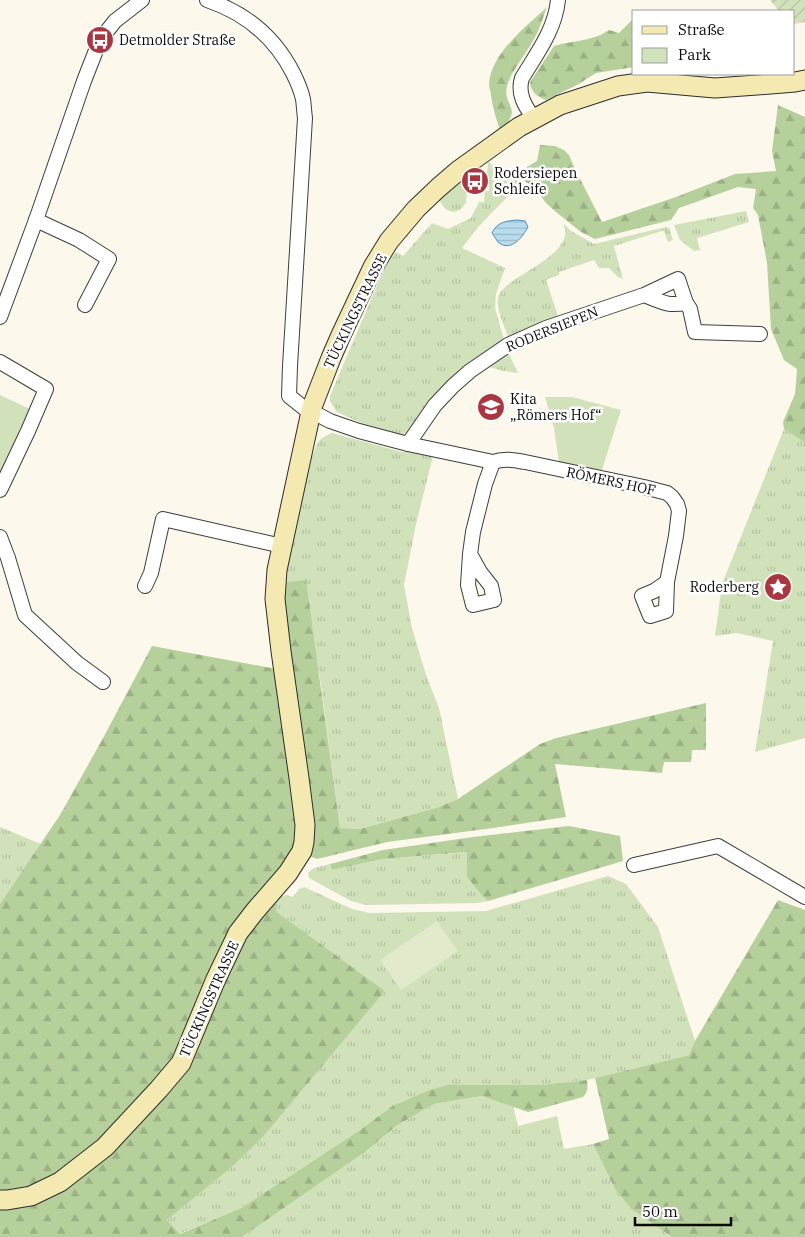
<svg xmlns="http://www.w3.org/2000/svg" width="805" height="1237" font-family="'IBM Plex Serif',serif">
<defs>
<pattern id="grass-tufts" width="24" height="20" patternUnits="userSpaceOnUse" patternTransform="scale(1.25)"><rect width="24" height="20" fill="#d1e2bb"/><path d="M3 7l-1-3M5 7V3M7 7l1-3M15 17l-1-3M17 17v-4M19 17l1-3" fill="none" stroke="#b2c19f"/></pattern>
<pattern id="forest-firs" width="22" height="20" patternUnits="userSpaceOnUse" patternTransform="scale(1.25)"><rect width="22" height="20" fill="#b6d09c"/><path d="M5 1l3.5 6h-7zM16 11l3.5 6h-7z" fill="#9bb185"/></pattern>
<pattern id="garden-furrows" width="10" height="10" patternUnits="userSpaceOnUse" patternTransform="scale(1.25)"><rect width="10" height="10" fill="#d1e2bb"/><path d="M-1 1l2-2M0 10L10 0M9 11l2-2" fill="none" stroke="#b2c19f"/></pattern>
<pattern id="water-rules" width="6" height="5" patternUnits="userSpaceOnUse" patternTransform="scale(1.25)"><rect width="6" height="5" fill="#b8dced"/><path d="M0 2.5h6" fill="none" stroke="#9dbbca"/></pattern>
</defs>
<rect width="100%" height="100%" fill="#fcf8ec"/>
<g fill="url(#grass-tufts)">
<path d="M489,162l12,12 5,-5 14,15 -41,42 -17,22 43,20 -9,26 -1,14 9,32 -37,25 -23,20 -34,45 -8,6 -34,-10 -31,-14 -7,-11v-5l48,-113 9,-19 9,-12 7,4 29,-33 16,6 23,-11 8,-16h5l1,-11h4v-8l-3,-1 2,-19z"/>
<path d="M468,175l-2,28 -5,6 -6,3c-8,0 -13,-5 -15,-12l4,-5z"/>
<path d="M746,211l3,11 -52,16 3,12 -6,1 -14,-11 -6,-15z"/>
<path d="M564,224l7,7 23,13 72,-17 3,1 4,12 -5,2 -4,-11h-2l-48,15 9,33 -5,-2 -9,-9h-10l-5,-8 -35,12v3l-13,5 13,39 -50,20c-4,-11 -13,-30 -11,-41 2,-7 7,-11 12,-15 17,-13 49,-26 55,-47 1,-4 -1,-8 -1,-12z"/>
<path d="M508,352l10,21 -14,-2 -19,-5z"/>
<path d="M784,429l21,14v295l-50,14 18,-111 -36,-8 -22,3 7,-52z"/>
<path d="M332,433l70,19h12l19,4 -17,68 -12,61 8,43 14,47 13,33 19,91 -19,8 -79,22 -20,-1 -21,-157 -37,-88 30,-126c6,-15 5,-18 20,-24z"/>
<path d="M0,827l41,17 -41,60z"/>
<path d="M468,852l16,47 4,2 -10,2 -112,2 -15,-4 -42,-23 -1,-5c5,-6 14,-7 22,-9l2,6 51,-11z"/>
<path d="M608,876l18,8 32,43 37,114 -6,14 -102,25 -44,5 -152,22 -31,23 -117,77 -64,27 -12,-14 65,-53 31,-30 122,-146 -108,-79 -2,-14 11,-3 7,2 6,-8 5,-2 48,22 18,4 116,-2z"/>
<path d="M482,1096l31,10 5,20 39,-10 7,33 29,-5 22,45 16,20 41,28h-430l123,-85 31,-26 38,-22z"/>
</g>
<g fill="url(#forest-firs)">
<path d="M547,7c-4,10 -7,22 -13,32 -7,14 -23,32 -27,47 -5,21 18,22 -7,44 -4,-11 -7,-22 -9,-34 0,-4 -2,-8 -2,-12 2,-31 37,-57 58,-77z"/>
<path d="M634,18v49l-38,6 -19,12 -31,15c-10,-4 -15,-8 -16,-18l24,-36c20,-6 37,-4 55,-16l10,3z"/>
<path d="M778,105l27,12v326l-21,-14 -1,-7 12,-28 2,-25 -13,-9 -13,-31 -4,-66 -9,-48 -5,-7 3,-19 -18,-2 -59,21 -8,12 -76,19 -14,-7 -25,-20 -10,-9 -12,-16 -11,-7 4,-13 10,-6 3,-16 15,1 9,4 5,5 6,14 27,53 74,-25 59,-23 41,-3 -4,-20z"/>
<path d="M306,580l34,248 20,1 79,-22 19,-8 82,-55 16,-6 150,-35v47h-14l-1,12h-27l-2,11 -107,-9 11,53 -73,11 -106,14 -70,17 -5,-2 -4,-3 -34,36 3,22 108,79 -122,146 -31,30 -65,53 13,14 63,-27 117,-77 31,-23 36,-16 20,-6h96l44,-5c1,7 1,12 -4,17l-55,15 -46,-16 -48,8 -38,22 -31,26 -123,85h-242v-333l60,-89 42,-75 50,-94 125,23 5,-86z"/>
<path d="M569,826l51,10 3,25 -135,40 -3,-2 -18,-22v-25l-84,7 -51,11 -2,-6 53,-14 90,-13z"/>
<path d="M778,900l27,10v327h-133l-41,-28 -16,-20 -22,-45 16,-5 -14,-61 94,-23 6,-14z"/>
</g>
<g fill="#d1e2bb">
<path d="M0,395l32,15 -32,71z"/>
<path d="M545,397h27l49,13 -19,60 -43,-8 -5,-34z"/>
</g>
<path fill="url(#garden-furrows)" d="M770,0h35v22l-11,2v-13h-15z"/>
<path fill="#e1eacb" d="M437,921l21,30 -57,39 -21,-30z"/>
<path fill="url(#water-rules)" stroke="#4992ba" d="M517,220l8,1 3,6c-5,9 -16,25 -29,16 -2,-2 -5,-7 -7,-10 5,-11 14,-12 25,-13z"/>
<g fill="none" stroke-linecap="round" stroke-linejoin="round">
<g stroke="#3e3e3e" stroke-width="16">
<g id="street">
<path d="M207,0c39,13 67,36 86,73 4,8 8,17 10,26 1,6 1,13 2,19l-15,248 -1,30 15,12 7,3 19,10 29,10 49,13 85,18c11,-4 21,-2 32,0l119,25 23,6 5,4 5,7 2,7 -3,25 -9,46 -13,9 -12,5 8,20 16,-5 1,-29"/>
<path d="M534,119c-9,-13 -17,-25 -12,-41 15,-25 33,-48 36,-78"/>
<path d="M36,220l43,20 30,19 -24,46"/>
<path d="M686,303l4,6 5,23 65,2"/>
<path d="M0,317l36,-97 48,-139 16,-41 15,-19 27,-21"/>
<path d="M0,362l46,27 -18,42 -28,59"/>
<path d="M408,444l27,-39 18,-19 17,-15 38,-26 38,-17 98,-33 34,-16 8,24c-21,3 -23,-1 -42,-8"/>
<path d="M0,537l8,21 17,57 52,48 26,19"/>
<path d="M470,554l10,18 11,14 3,14 -21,5 -5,-20 2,-31 3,-22 12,-48 8,-22"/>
<path d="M145,586l6,-13 12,-54 119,27"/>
<path d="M634,865l84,-19 87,51"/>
</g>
</g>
<g stroke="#2d2d2d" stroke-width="21">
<path id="secondary" d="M0,1200h7l24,-4 29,-14 45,-35 54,-58 22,-26 35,-84 22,-46 17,-22 33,-38 14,-22 2,-9 1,-17 -6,-47 -18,-127 -6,-52 2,-29 35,-163 19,-49 10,-23 32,-68 16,-26 27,-32 22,-21 21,-18 60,-43 41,-22 58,-19 29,-4 68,6 42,-3 38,-3 10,-2"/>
</g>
<use href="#street" stroke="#fff" stroke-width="14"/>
<use href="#secondary" stroke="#f4e9b0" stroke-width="19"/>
</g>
<defs>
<g id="bus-disc" transform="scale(1.4375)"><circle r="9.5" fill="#a83742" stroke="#fff"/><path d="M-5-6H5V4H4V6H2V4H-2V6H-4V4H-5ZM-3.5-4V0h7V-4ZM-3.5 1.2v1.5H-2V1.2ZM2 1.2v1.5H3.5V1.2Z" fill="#fff"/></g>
<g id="school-disc" transform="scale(1.4375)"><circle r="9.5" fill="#a83742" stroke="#fff"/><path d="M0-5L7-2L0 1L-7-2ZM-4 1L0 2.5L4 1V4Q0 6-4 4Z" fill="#fff"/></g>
<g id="sight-disc" transform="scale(1.4375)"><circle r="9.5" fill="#a83742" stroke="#fff"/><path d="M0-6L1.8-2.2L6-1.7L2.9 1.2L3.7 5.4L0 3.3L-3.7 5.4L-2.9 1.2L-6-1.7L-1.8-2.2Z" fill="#fff"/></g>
</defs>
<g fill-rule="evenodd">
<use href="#bus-disc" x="100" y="40"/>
<use href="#bus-disc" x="475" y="181"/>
<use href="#school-disc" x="491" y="407"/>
<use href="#sight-disc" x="778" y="587"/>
</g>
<g text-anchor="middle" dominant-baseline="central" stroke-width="5" stroke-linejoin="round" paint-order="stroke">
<g font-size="14" fill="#0b0b0b" stroke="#fff" text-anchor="start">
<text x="119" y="40">Detmolder Straße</text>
<text x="494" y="173">Rodersiepen<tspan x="494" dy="16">Schleife</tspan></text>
<text x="510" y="399">Kita<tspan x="510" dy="16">„Römers Hof“</tspan></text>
<text x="759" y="587" text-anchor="end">Roderberg</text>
</g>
<g font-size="14" fill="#0b0b0b" stroke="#fff">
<text transform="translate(355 311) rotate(-64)">TÜCKINGSTRASSE</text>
<text transform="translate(552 329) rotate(-22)">RODERSIEPEN</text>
<text transform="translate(611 481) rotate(12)">RÖMERS HOF</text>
<text transform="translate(209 999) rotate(-66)">TÜCKINGSTRASSE</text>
</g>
</g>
<rect x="632" y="10" width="162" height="65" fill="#ffffff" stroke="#9d9d9d"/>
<rect x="642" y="26" width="25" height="8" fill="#f4e9b0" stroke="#9d9d9d"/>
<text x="678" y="35" font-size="15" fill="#0b0b0b">Straße</text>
<rect x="642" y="48" width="25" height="15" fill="#d1e2bb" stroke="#9d9d9d"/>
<text x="678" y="60" font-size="15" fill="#0b0b0b">Park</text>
<path d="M635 1217v8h96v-8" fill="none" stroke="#0b0b0b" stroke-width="2.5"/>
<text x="642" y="1217" font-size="15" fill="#0b0b0b" stroke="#ffffff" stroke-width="4" paint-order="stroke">50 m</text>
</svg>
